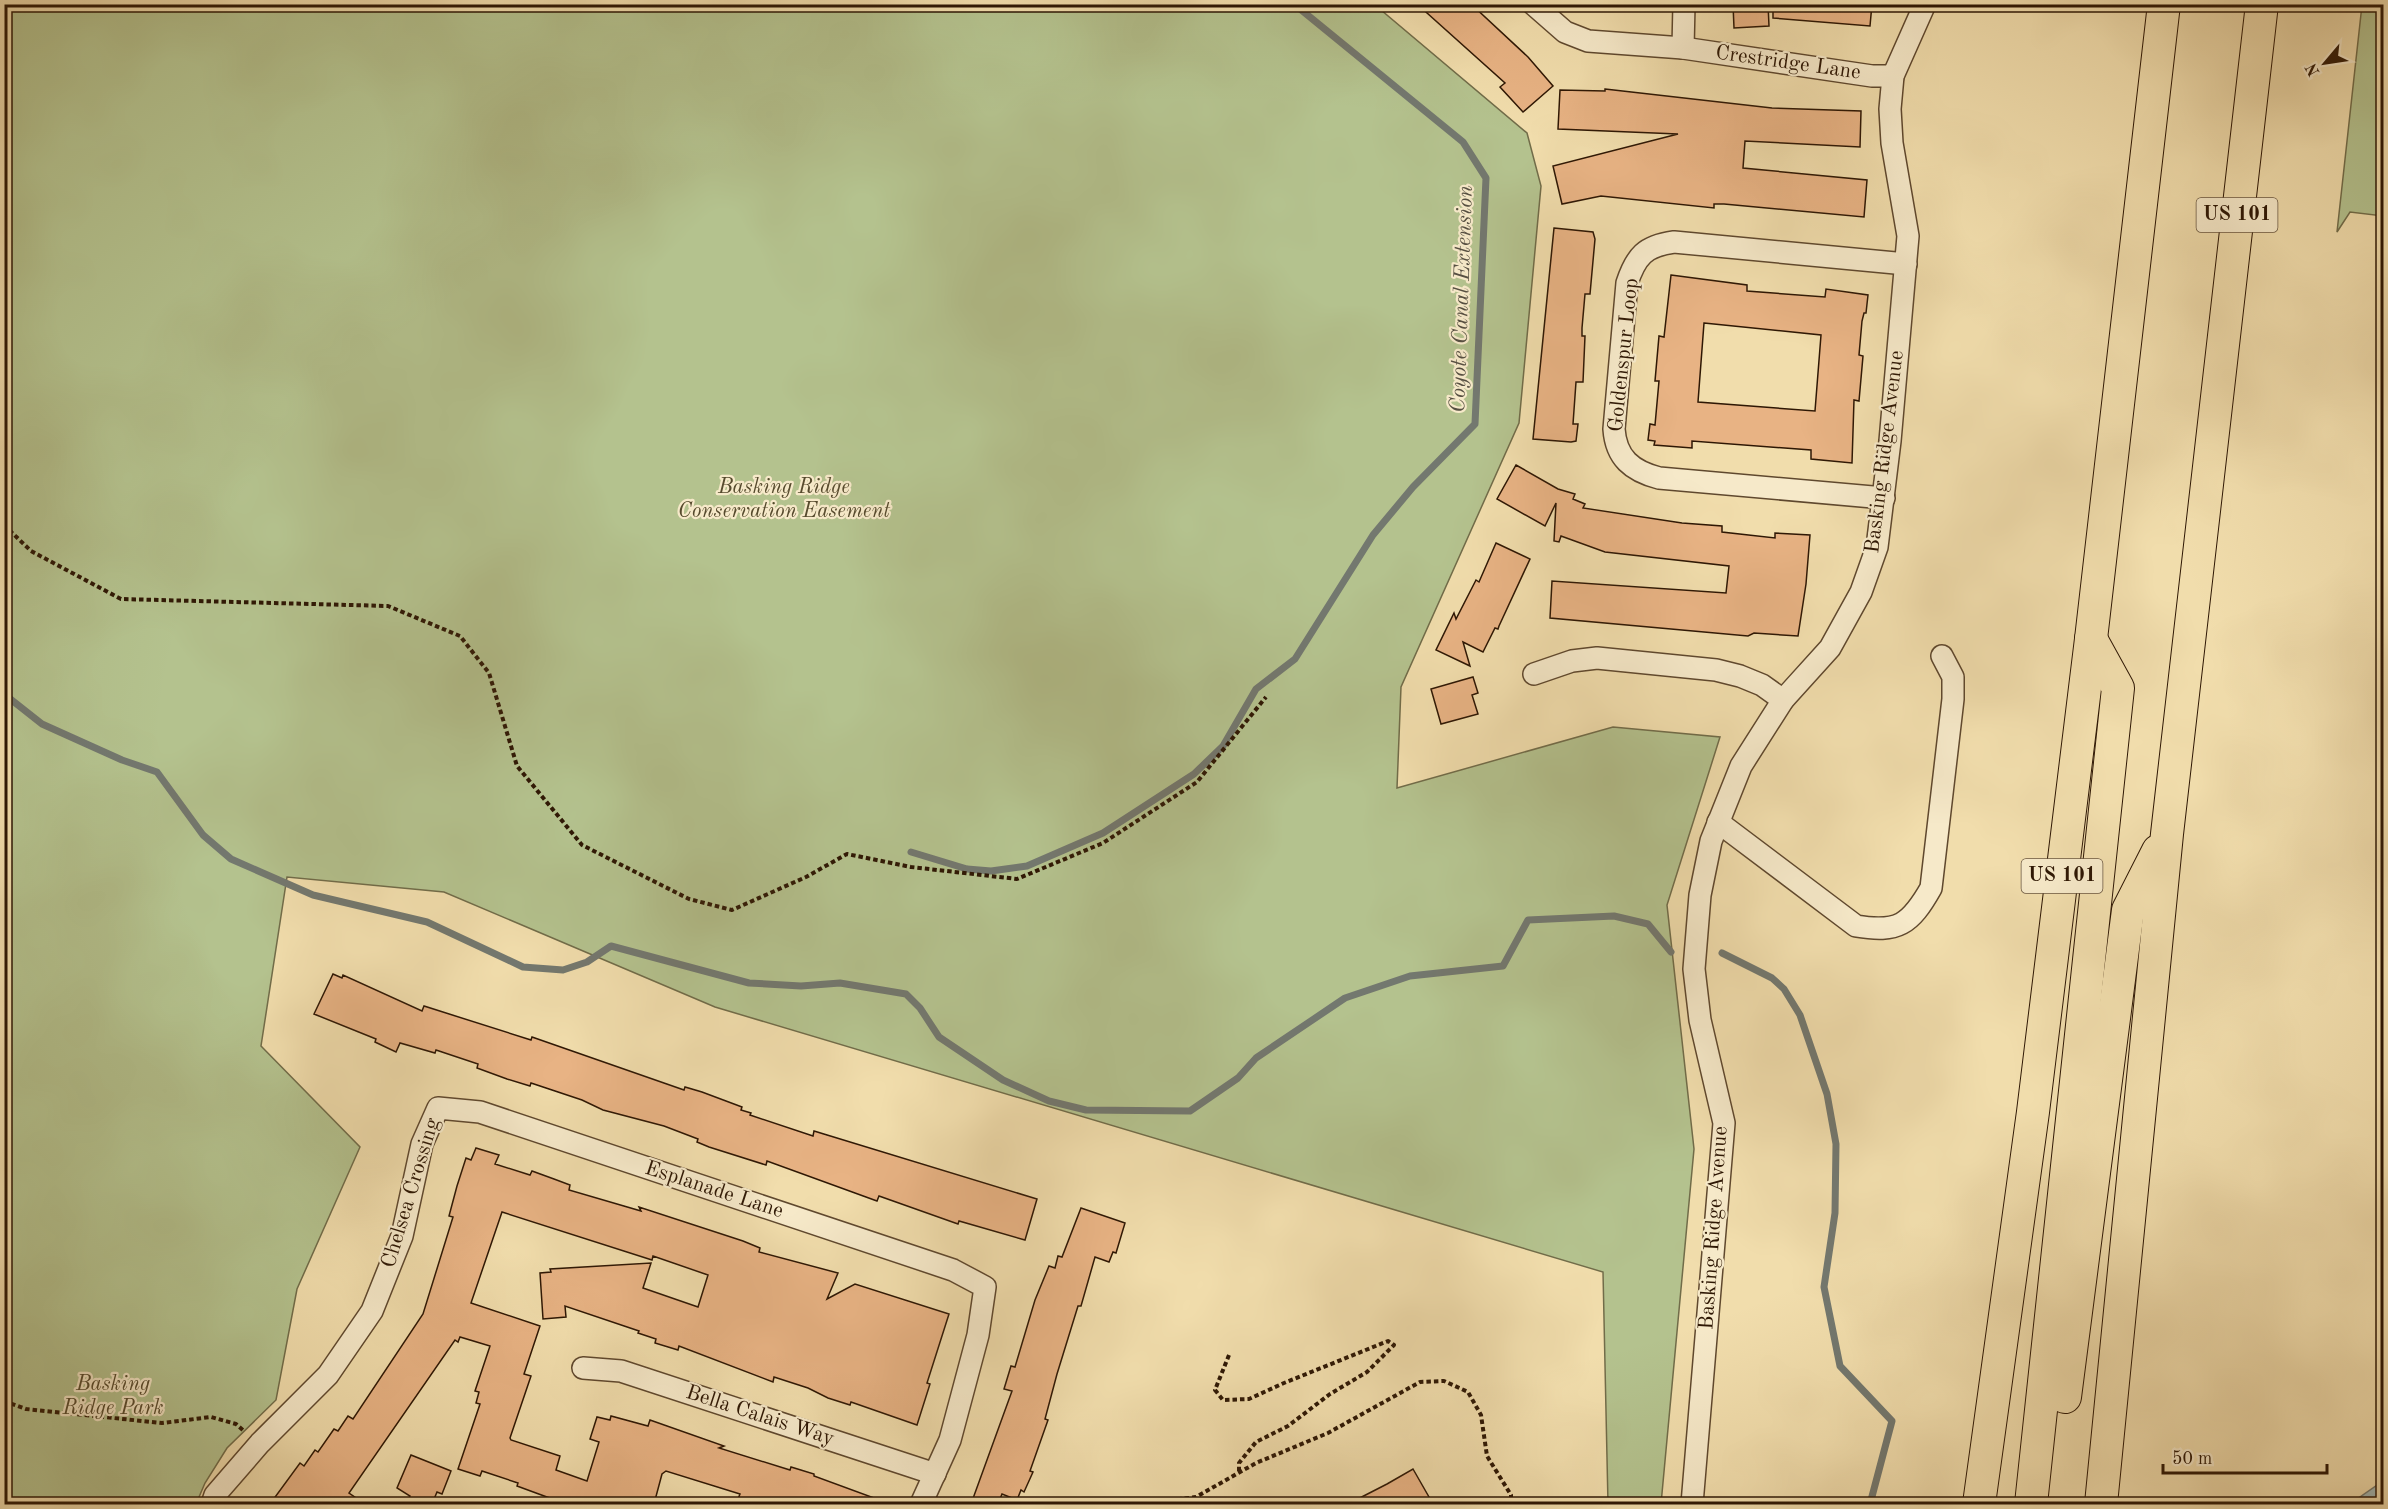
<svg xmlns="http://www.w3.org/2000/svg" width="2388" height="1509" font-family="'Old Standard TT',serif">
<rect width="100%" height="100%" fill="#f1ddac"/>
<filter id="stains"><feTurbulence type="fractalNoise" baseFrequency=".00333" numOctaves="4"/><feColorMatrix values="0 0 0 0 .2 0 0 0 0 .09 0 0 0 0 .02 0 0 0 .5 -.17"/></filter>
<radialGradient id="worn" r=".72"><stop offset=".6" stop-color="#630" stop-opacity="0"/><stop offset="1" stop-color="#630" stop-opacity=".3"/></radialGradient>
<g fill="#b4c28e" stroke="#716c49" stroke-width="1.5">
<path d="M5,4l1370,1 152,128 14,53 -22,237 -118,264 -4,101 216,-61 107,10 -53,168 27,244 -33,355h-53l-5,-232 -888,-265 -271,-115 -157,-15 -26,169 99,101 -63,142 -21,111 -49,48 -22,35 -9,21h-191z"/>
<path d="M2362,5h21v211l-33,-4 -13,20z"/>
</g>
<path fill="#a1b8b6" stroke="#73786f" stroke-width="1.5" d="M2383,1481v23h-33z"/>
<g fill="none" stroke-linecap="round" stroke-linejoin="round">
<g stroke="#73786f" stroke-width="7">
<path d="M4,694l38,30 80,36 35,12 46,63 28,24 82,36 114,27 96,45 40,3 24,-8 24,-16 138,37 52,3 39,-3 66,11 14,14 19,29 64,43 46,21 37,9 104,1 48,-33 18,-20 89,-60 65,-22 93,-10 25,-46 86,-4 34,8 23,28"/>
<path d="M911,852l56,17 24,2 36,-5 76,-33 91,-59 29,-28 33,-57 39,-30 78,-124 40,-48 62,-63 11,-246 -23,-36 -169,-138"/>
<path d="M1722,953l50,25 12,11 16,26 27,79 9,50 -1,69 -11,74 16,79 52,55 -22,83"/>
</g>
</g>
<g fill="#e8b384" stroke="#2e1704" stroke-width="1.5" fill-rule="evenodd">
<path d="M1417,4h54l57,53 25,29 -30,26 -23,-25 5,-4z"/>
<path d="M1733,4h35l1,22 -35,2z"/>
<path d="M1773,4h99l-2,22 -97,-8z"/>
<path d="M1605,89l167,19 89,3 -1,36 -115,-6 -2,27 124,12 -3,37 -140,-13h-10v4l-113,-12 -39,8 -9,-38 125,-32 -120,-5 2,-39 45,1z"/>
<path d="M1554,228l39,4 2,7 -5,55h-5l-3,34v8h3l-2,46h-7l-3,42h5l-2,17 -5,1 -38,-3z"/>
<path d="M1671,275l76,10v6l78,6 1,-8 42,6 -2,18h-2l-2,8 -3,34 4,1 -4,45 -5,-1 -2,63 -41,-4v-9l-119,-9v7l-38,-3 1,-4 -7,-1 2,-16 5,1 4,-44h-4l4,-45 5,1zM1704,323l117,12 -6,76 -117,-9z"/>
<path d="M1516,465l42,24 17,5 -2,5 12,5 -2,4 99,15 40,3v6l53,6v-5l35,2 -4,49 -8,52 -44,-3 -6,3 -198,-18 2,-37 174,12 3,-27 -124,-14 -44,-16 -2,6 -5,-1 2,-38 -11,23 -48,-27z"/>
<path d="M1496,543l34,16 -31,67 -1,3 -3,-1 -12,24 -20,-10 7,24 -34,-16 18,-37 2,6 20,-39 3,2z"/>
<path d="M1473,677l5,16 -6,2 6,19 -37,10 -10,-35z"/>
<path d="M333,974l9,4 1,-3 79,36 2,-5 107,34 1,-3 152,53 1,-3 17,5 40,15 -1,3 10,3 -1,2 63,21 1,-5 223,68 -12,41 -66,-19 -1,3 -79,-28 -2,5 -110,-40 -1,4 -57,-18 -12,-5 1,-3 -34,-13 -61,-16 -21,-10 -51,-17 -1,3 -23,-7 -30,-11 1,-4 -42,-14 -1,3 -35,-10 -4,9 -21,-10 1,-3 -62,-25z"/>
<path d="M476,1148l23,7 -4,9 35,11 2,-4 22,8 16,6 -1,5 72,21 -2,-4 104,34 17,7 -1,4 79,21 -11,26 28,-15 94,30 -22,69 3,1 -13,41 -66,-23 -1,3 -22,-7 -20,-10 -34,-11 -1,5 -94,-36 -1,4 -23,-7 1,-4 -18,-6 1,-2 -74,-25 1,11 -23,2 -3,-46 11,-1 -1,-3 101,-6 -8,25 55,19 10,-32 -55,-19 -1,4 -150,-48 -31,91 69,23 -16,48 7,2 -21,62 1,2 49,16 -4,14 31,11 12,-39 -9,-3 7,-22 13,3 1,-4 37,10 2,-6 74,26 -5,2 71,22 1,-3 23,7v2l71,26v2h-131l-16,-5 2,-5 -74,-23 -4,3 -8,30h-101l2,-4 -38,-14 1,-3 -36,-12 -2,5 -22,-7 22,-65 -4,-1 3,-11 -4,-1 15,-45 -30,-9 -2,5 -3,-2 -106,153 16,11h-95l30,-41 4,3 11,-16 3,2 16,-23 4,2 10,-15 5,3 70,-105 30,-97 -4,-1 8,-30 9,-28 5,2z"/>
<path d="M1081,1208l44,15 -9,30 -3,-1 -4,10 -14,-5 -14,49h-3l-21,68 -12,45 3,1 -18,51 3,1 -9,20 -3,-2 -4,10 -15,-6 -4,10h-27l41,-113 -8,-2 7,-23 4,1 20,-67 14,-34 6,2 3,-12 4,1z"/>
<path d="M411,1455l40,16 -9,23 -5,-2 -5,12h-13l-11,-4 2,-4 -13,-8z"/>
<path d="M1413,1469l20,35h-85l39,-20z"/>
</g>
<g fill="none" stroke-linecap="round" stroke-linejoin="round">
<g stroke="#5f482e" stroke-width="24">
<g id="minor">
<path d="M1533,4l32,28 23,9 95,7 189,28h21"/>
<path d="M1683,48l1,-44"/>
<path d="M1884,498l-225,-20c-27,-7 -43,-20 -45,-49l13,-146c9,-27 18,-37 47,-41l232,22"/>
<path d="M1534,674l38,-13 25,-3 119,12 24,6 22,9 21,15"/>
<path d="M1718,822l138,104c42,7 54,-1 75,-38l22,-189v-22l-11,-21"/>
<path d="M583,1368l38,3 314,103"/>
<path d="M212,1504l3,-9 45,-52 68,-68 44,-64 30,-75 20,-92 16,-36 42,4 473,158 32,17 -7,48 -28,105 -29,64"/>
<path d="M1692,1504l32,-381 -24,-103 -6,-51 6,-74 11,-54 30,-75 42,-66 47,-52 31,-56 16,-45 13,-106 18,-205 -16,-93 -2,-34 3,-33 32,-72"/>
</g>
</g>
<g stroke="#2e1704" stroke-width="34">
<g id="highway">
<path d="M2065,1397l63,-487 30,-59"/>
<path d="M1979,1504l54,-392 58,-473 73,-635"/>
<path d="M2031,1504l87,-816 -27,-49"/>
<path d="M2101,1504l66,-670 95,-830"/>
</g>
</g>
<g stroke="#2e1704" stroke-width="4" stroke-dasharray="4.5 3" stroke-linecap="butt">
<path d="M4,525l27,26 90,48 267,7 72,30 29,37 28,93 65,79 107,54 43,11 74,-33 41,-23 64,13 106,12 86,-36 94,-61 69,-85"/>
<path d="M1229,1355l-14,35 8,10 26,-1 35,-16 104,-42 6,4 -27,27 -37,22 -42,32 -32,16 -17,21v8"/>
<path d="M4,1401l22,8 136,14 49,-6 25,7 8,7"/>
<path d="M1140,1504l56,-7 60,-34 72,-30 92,-51 24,-1 24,11 13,23 6,41 24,39v9"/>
</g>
<use href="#minor" stroke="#f6e9c9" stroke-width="21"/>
<use href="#highway" stroke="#f1ddac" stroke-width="32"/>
</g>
<g text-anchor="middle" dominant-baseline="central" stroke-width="4.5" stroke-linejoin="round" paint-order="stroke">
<g fill="#f6e9c9" stroke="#6a563f" stroke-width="1.5">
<rect x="2196.5" y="198" width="81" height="34" rx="4.5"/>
<rect x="2021.5" y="859" width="81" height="34" rx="4.5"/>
</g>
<g font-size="20" font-weight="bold" fill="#2e1704">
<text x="2237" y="215">US 101</text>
<text x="2062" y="876">US 101</text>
</g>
<g font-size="21" fill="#2e1704" stroke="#f6e9c9">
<text transform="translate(1788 63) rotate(8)">Crestridge Lane</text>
<text transform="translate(1624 355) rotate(-84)">Goldenspur Loop</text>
<text transform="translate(1885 452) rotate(-83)">Basking Ridge Avenue</text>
<text transform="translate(714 1190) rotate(18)">Esplanade Lane</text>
<text transform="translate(411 1193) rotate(-73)">Chelsea Crossing</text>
<text transform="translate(1714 1228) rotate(-86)">Basking Ridge Avenue</text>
<text transform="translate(760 1416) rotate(18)">Bella Calais Way</text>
</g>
<g font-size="21" font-style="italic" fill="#564a2d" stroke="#f6e9c9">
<text x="784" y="487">Basking Ridge<tspan x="784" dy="24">Conservation Easement</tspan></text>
<text x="113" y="1384">Basking<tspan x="113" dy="24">Ridge Park</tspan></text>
</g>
<g font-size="22" font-style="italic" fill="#564f42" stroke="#f6e9c9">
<text transform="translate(1462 299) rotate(-88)">Coyote Canal Extension</text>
</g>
</g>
<rect width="2388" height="1509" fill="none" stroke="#f1ddac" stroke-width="24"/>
<rect x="6" y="6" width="2376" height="1497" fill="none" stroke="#2e1704" stroke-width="3"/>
<rect x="12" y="12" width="2364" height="1485" fill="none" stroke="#2e1704" stroke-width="1.5"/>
<g transform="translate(2325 63) rotate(241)" stroke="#f6e9c9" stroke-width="4.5" paint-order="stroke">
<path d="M0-4.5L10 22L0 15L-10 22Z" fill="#2e1704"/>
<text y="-9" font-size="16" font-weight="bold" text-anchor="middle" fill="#2e1704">N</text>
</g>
<path d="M2163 1464v9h164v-9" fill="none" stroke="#2e1704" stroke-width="3"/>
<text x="2172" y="1464" font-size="18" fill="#2e1704" stroke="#f6e9c9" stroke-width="4.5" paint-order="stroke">50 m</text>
<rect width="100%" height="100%" filter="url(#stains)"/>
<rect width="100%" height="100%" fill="url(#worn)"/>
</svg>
